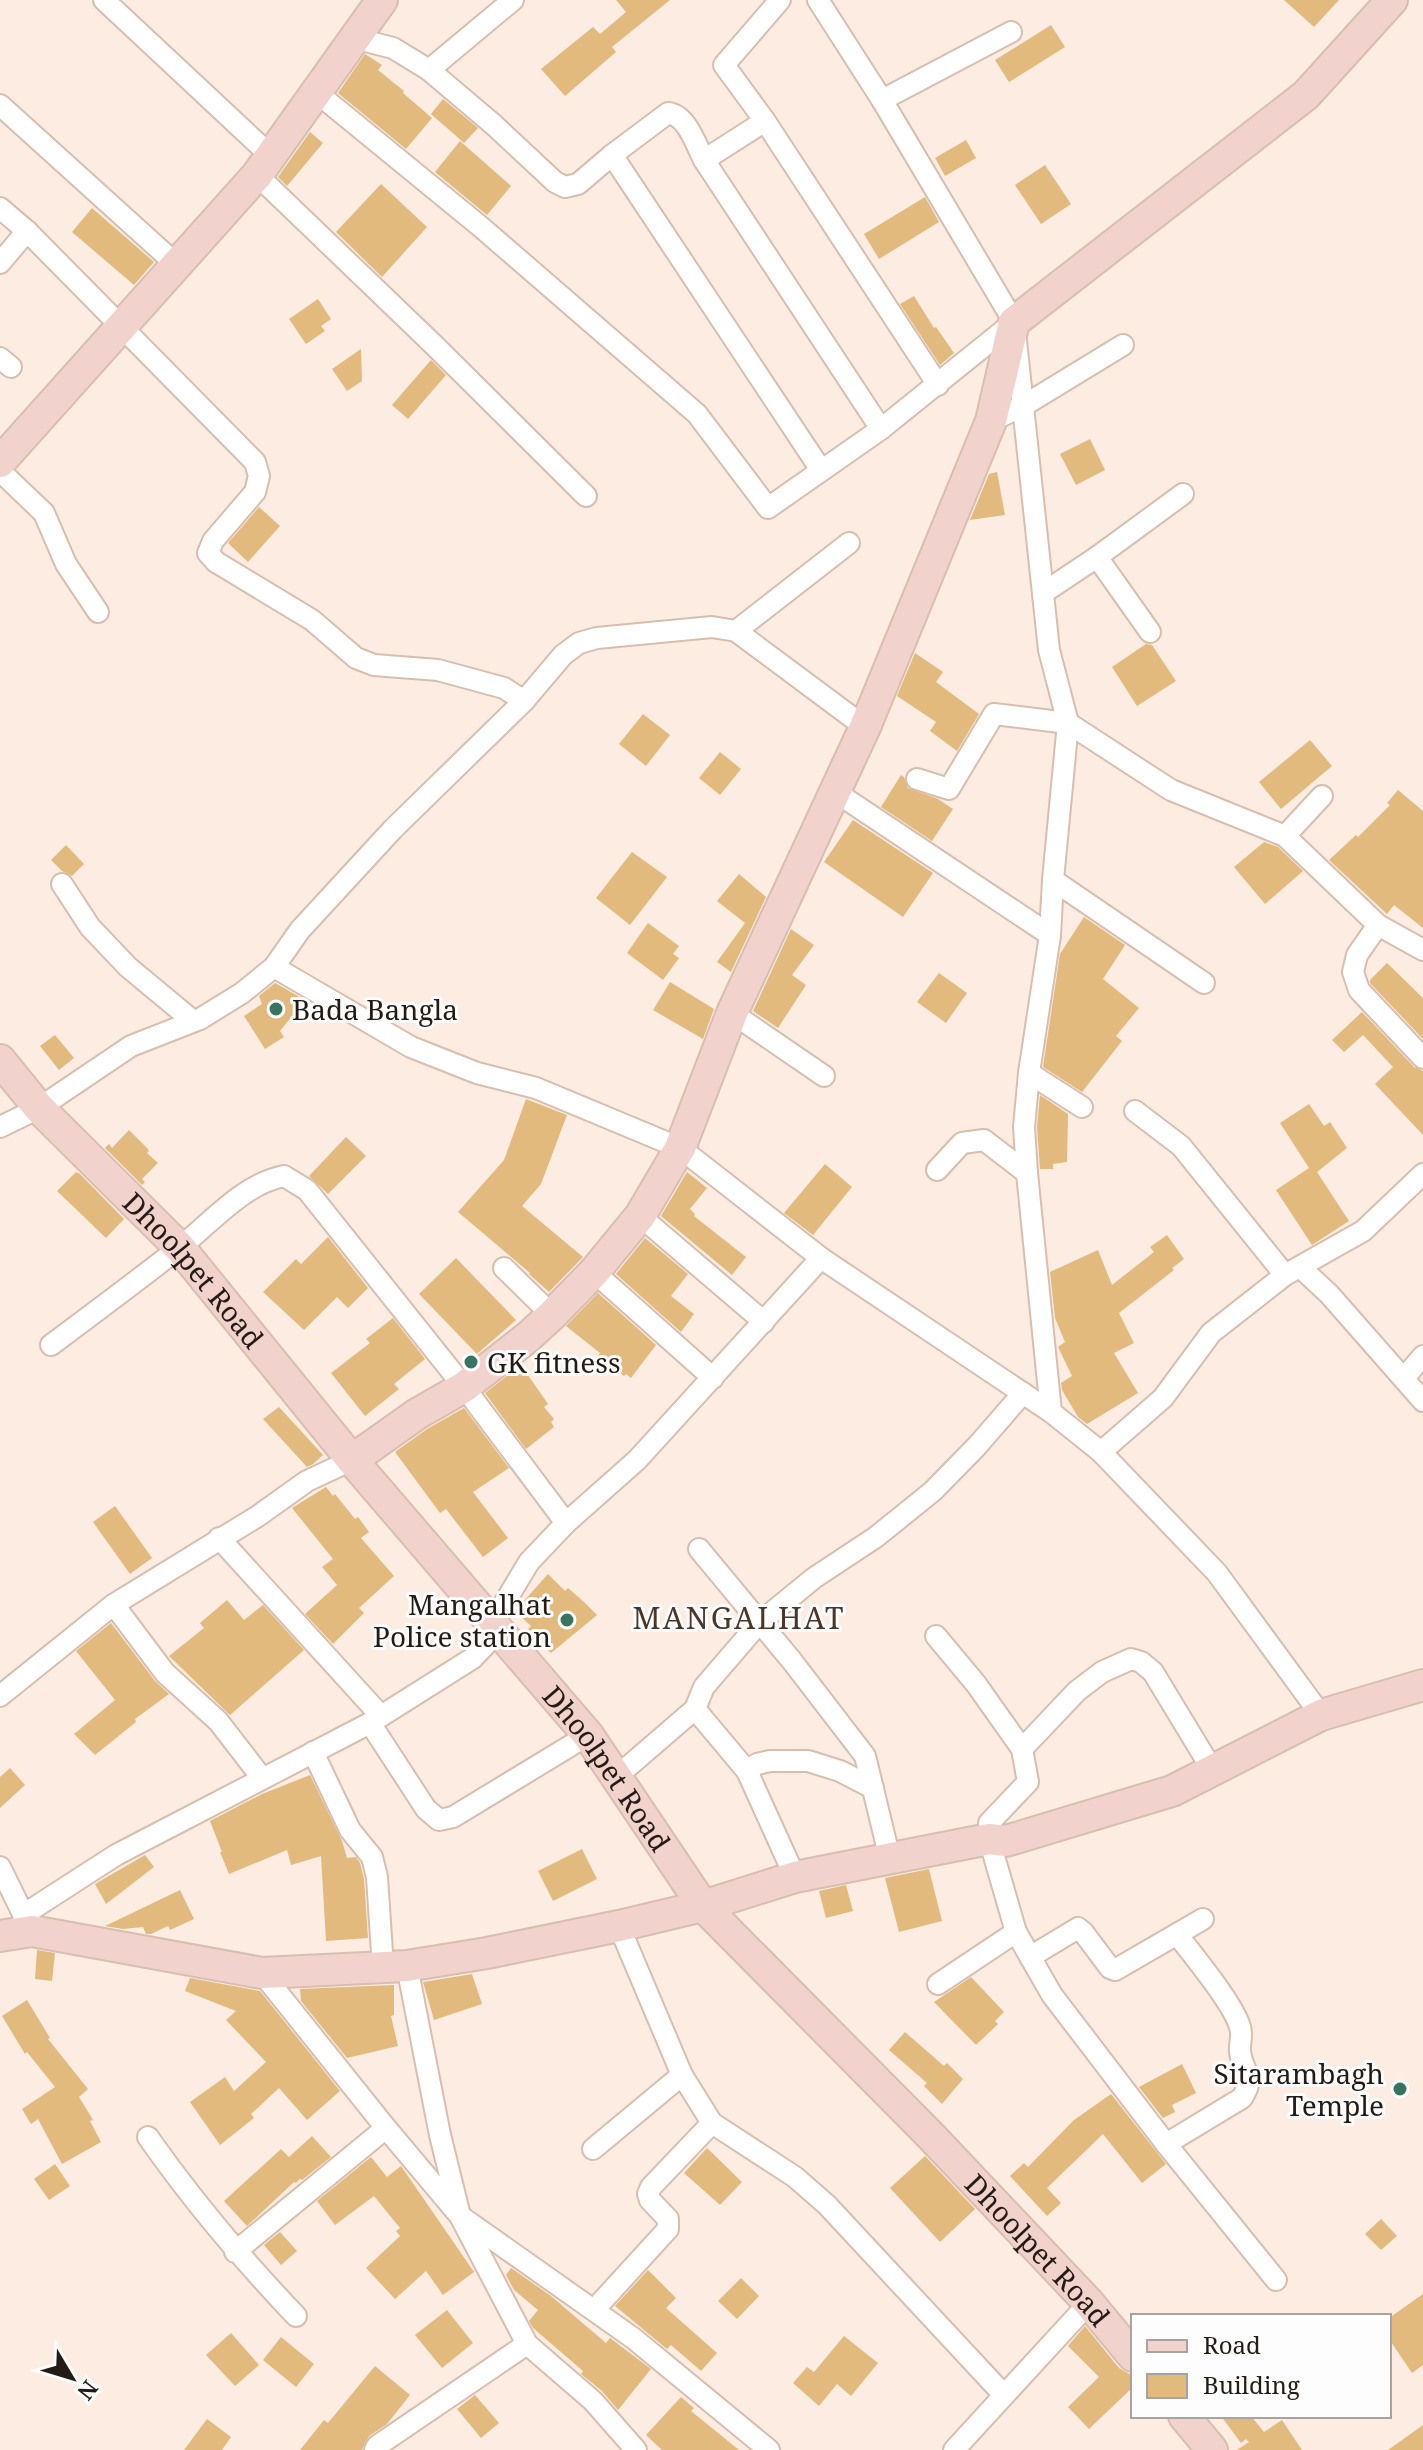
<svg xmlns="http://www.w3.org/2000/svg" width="1423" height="2450" font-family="'Noto Serif',serif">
<rect width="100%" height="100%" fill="#fcece2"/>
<g fill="#e3ba7d">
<path d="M616,0h54l-58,47 4,5 -51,44 -24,-27 52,-42 7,7 26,-22z"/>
<path d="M1284,0h55l-25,27z"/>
<path d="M1051,25l14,22 -56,35 -14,-22z"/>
<path d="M365,54l17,11 -4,5 26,21 -1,2 29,25 -26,31 -68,-56z"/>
<path d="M443,99l35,29 -14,15 -33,-29z"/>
<path d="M310,132l13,11 -36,43 -9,-9z"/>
<path d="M966,140l10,18 -31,18 -10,-18z"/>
<path d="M460,141l51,45 -24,29 -52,-43z"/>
<path d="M1045,165l26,39 -30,20 -26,-39z"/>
<path d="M381,184l46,43 -45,50 -46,-45z"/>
<path d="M925,197l14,25 -60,37 -15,-25z"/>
<path d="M92,208l62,54 -20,23 -62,-53z"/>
<path d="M914,296l20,32 2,-1 18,26 -14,12 -40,-61z"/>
<path d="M318,299l13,20 -10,7 4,5 -19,13 -17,-25z"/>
<path d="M361,349l1,32 -15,10 -15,-22z"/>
<path d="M431,360l15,15 -38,44 -16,-14z"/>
<path d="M1090,439l15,31 -29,15 -16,-31z"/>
<path d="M997,472l8,43 -35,5 19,-46z"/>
<path d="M259,507l21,19 -32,36 -20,-19z"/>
<path d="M1146,644l6,1 24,36 -39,25 -25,-39z"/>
<path d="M915,653l28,19 -7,10 43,32 -22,37 -27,-20 6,-9 -39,-26z"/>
<path d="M643,714l27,21 -24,31 -27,-22z"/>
<path d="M1310,740l22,26 -51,43 -22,-27z"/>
<path d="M720,752l21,17 -21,26 -21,-17z"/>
<path d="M901,775l3,2 4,11 30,11 15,10 -21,32 -51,-34z"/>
<path d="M1398,790l25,21v117l-29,-23 -7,9 -58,-54 27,-25 2,2 32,-32 -3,-2z"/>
<path d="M853,820l80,53 -30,44 -79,-55z"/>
<path d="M1264,842l14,5 25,24 -38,33 -31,-37z"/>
<path d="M66,845l18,19 -12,12 -10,-5 -11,-11z"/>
<path d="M632,852l35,25 -37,48 -34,-27z"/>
<path d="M739,874l27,23 -35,75 -14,-10 28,-39 -28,-22z"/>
<path d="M1084,917l41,28 -22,34 36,29 -23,28 6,5 -40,51 -39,-25 17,-113z"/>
<path d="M648,923l31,23 -6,8 6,4 -16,22 -36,-27z"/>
<path d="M791,929l23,16 -22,30 14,10 -28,43 -25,-17z"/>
<path d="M1387,963l36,35v41l-53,-56v-3z"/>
<path d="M939,973l28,20 -21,30 -29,-21z"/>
<path d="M670,982l44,27 -11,30 -50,-29z"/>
<path d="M275,983l30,17 -25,31 4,6 -19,12 -21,-33 18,-12 -3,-8z"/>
<path d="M1362,1012l52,55 9,4v64l-48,-51 18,-17 -30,-32 -19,17 -12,-12z"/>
<path d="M55,1035l19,23 -15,12 -19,-24z"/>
<path d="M1040,1095l28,19 -1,48 -14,2v5h-13l-3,-42z"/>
<path d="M526,1099l41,16 -26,69 -19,22 61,51 -34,35 -20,-18 1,-1 -72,-61 46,-52z"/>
<path d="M1309,1104l15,22 6,-4 17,26 -30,24 32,49 -37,24 -36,-55 33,-22 -29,-45z"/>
<path d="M129,1130l18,18 2,3 -2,2 11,10 -16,16 3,3 -3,3 -37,-37 4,-4 3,4z"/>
<path d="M346,1137l20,19 -38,38 -19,-18z"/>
<path d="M825,1164l27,23 -39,48 -29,-22z"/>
<path d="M76,1172l4,2 44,45 -18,19 -49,-47z"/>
<path d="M687,1172l20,16 -17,21 5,5 -1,2 52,41 -14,18 -71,-59z"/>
<path d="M1167,1235l17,24 -12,9 2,2 -55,43 15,30 -20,10 24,40 -51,31 -9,-7 -16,-27 -1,-7 11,-7 -14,-29 7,-5 -10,-24 -5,-46 48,-22 14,35 42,-33 -4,-5z"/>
<path d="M328,1237l40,51 -20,20 -11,-11 -33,33 -41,-38 33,-33 5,5z"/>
<path d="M645,1238l43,36 -17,22 23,18 -13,18 -65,-58z"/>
<path d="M456,1258l60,62 -39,34 -58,-60z"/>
<path d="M598,1293l58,52 -25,33 -5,-4 -2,2 -26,-20 2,-3 -34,-27z"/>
<path d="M393,1318l32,41 -31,25 5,5 -34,27 -34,-43 39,-30 -4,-4z"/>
<path d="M521,1365l27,39 -4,3 10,12 -3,3 3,5 -28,22 -41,-56z"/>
<path d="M279,1407l44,48 -10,9 -6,3 -44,-48z"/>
<path d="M464,1408l45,60 -36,24 35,46 -25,19 -37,-48 -6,4 -45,-61 32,-23z"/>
<path d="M326,1487l7,9 2,-2 20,25 3,-2 11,15 -8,6 33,38 -35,32 5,5 -31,31 -28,-30 32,-29 -15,-18 11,-8 -41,-51z"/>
<path d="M115,1506l37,52 -22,16 -37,-52z"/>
<path d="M548,1574l17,17 3,-3 16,14 13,13 -46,38 -24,-23 4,-4 -16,-15z"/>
<path d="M227,1600l17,20 19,-15 41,45 -74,65 -61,-59 35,-28 -4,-5z"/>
<path d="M111,1623l44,58 14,13 -34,25 1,3 -41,33 -21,-21 41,-34 -39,-49z"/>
<path d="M10,1768l15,17 -25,23v-31z"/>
<path d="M310,1775l32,66 5,17 9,-1 4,6 4,16 4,59 -42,3 -5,-85 -30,9 -4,-15 -58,24 -9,-22h2l-12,-31 52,-27z"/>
<path d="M582,1849l15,30 -44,22 -15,-30z"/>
<path d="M145,1855l9,12 -48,37 -11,-20z"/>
<path d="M929,1869l13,52 -43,11 -14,-54z"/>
<path d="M846,1885l7,26 -27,7 -7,-27z"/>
<path d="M180,1890l14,29 -24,11 -2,-4 -17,8h-5l-3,-7 -20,2 -18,-3z"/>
<path d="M37,1950l18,3 -3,28 -17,-2z"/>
<path d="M472,1974l10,30 -48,16 -11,-38z"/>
<path d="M971,1977l33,35 -9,9 3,3 -22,21 -42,-43z"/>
<path d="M190,1978l70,13 80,100 -33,29 -28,-32 -28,26 3,4 -34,27 -30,-43 35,-25 9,14 32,-29 -40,-42 10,-9 -51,-20z"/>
<path d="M394,1985v30l-3,1 7,30 -51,12 -46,-57 -1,-12z"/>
<path d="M27,2000l23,38 -2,1 40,50 -9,8 14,23 -3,1 11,21 -39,22 -24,-45 -7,5 -9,-15 33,-22 -28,-35 -2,2 -23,-38z"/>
<path d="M905,2032l39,34 3,-3 16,16 -21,25 -18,-18 3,-3 -38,-33z"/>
<path d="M1182,2064l14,29 -24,12 3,7 -12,6 -24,-31z"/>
<path d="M1111,2094l55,70 -24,19 -39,-49 -56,54 14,15 -14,13 -37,-40 14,-13 4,4 46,-47z"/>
<path d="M312,2136l19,21 -29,23 -2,-1 -4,4 -2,-1 -47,44 -23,-25 57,-52 8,8z"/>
<path d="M707,2148l35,34 -22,23 -36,-32z"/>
<path d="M925,2156l50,53 -35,33 -50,-54z"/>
<path d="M371,2157l16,20 14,-11 73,106 -31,23 -17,-24 -31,28 -29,-31 34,-32 -4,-5 4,-3 -26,-32 -39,29 -18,-24z"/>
<path d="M55,2164l15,22 -21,14 -15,-21z"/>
<path d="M1381,2219l16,17 -16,14 -16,-16z"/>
<path d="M280,2232l17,19 -16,14 -17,-20z"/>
<path d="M511,2268l40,28 55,47 4,-5 41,31 -33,41 -16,-19 -21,-17 2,-3 -50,-43 -4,-7 9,-11 -24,-20 -8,-15z"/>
<path d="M648,2270l28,28 -10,10 51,45 -16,18 -30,-26 -4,4 -52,-43z"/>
<path d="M741,2278l18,18 -22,23 -19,-18z"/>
<path d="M1423,2294v71l-11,8 -23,-34v-21z"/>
<path d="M447,2310l26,33 -31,25 -27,-33z"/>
<path d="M1085,2326l34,42 14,8v11l-44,42 -21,-22 31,-30 -31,-31z"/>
<path d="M231,2333l28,32 -24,21 -29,-31z"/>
<path d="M844,2336l34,27 -27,33 -14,-12 -18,22 -26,-23 14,-16 7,5z"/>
<path d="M281,2337l33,27 -18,23 -33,-27z"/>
<path d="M375,2366l35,29 -23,29 -18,12 -7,14h-62l24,-30 4,3z"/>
<path d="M475,2395l24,28 -18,15 -24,-29z"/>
<path d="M681,2397l13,11 -3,3 48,39h-77l-16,-15z"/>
<path d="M1221,2416h30l13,16 18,-12 20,30h-65l12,-8 -3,-3 -5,4z"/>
<path d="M207,2419l24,18 -9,13h-38z"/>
<path d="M1423,2425v25h-35z"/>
</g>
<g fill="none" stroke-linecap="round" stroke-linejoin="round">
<g stroke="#d8beaf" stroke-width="24">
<g id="street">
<path d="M104,0l167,156"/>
<path d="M780,0l-56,65 41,56 173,264"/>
<path d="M818,0l64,100 132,222 35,328 19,73 -15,157 -3,55 -21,138 -5,54 3,46 24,239 50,40 116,121 104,142"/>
<path d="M354,38l39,10 36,22 65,55 61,57 10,5 13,-3 34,-29 56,-42c19,2 28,32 36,47l177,269"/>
<path d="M429,70l84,-70"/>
<path d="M316,92l165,135 216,187 71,94 113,-79 133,-107"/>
<path d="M882,100l129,-68"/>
<path d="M0,105l178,161"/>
<path d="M612,155l209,315"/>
<path d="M704,160l61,-39"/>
<path d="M257,175l178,171 151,150"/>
<path d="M0,208l27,23 228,231 4,14 -4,16 -42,49 -5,12 8,9 96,58 44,38 18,7 64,5 66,18 20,13"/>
<path d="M0,263l27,-32"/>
<path d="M0,358l11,9"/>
<path d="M991,421l32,-15 100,-61"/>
<path d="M0,471l44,42 22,51 32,48"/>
<path d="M1097,557l53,75"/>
<path d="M1043,593l54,-36 86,-63"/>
<path d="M736,631l113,-88"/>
<path d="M917,779l32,10 45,-75 74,9 103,67 114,46 93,89 45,25"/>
<path d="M834,791l216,144"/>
<path d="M1285,836l37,-40"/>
<path d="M1053,880l151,103"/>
<path d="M62,884l28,43 38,40 65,54"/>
<path d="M1378,925l-21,30 -4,17 6,18 64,68"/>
<path d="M274,967l137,80 66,26 59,15 144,60 141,110 230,154"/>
<path d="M732,1013l92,63"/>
<path d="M1029,1073l53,34"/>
<path d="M1135,1111l46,35 104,129"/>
<path d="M0,1127l39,-19 92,-62 69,-27 42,-26 32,-26 26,-37 93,-101 131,-128 39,-46 16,-12 18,-5 115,-11 24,4 129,96"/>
<path d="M937,1170l25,-27 22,-3 43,33"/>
<path d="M640,1216l124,106"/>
<path d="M504,1268l48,47"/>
<path d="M1301,1268l28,26 94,107"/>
<path d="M594,1272l119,106"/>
<path d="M51,1345c43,-32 86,-64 128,-97 32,-25 64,-64 105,-72l23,14 157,197 102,136 71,-63 184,-202"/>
<path d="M1404,1378l19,-22"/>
<path d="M1101,1452l62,-54 48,-65 74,-58 78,-44 60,-57"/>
<path d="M219,1538l162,178"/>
<path d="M699,1549l93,112 73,95 25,103"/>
<path d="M114,1605l51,68 53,48 44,57"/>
<path d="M936,1636l40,48 46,65 6,33 -39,41v16l27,93 36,63 114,149 110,136"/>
<path d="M0,1696l113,-91 145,-89 49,-35 45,-21"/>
<path d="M370,1723l56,86 13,11 14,-3 135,-82"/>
<path d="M1022,1749l55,-58 25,-19 29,-13 10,3 12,10 60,99"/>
<path d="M313,1752l37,78 22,27 5,20 6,91"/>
<path d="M747,1771l10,-7 13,-3h38l32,10 33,17"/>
<path d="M616,1777l79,-68"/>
<path d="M0,1867l28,57"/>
<path d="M795,1877l-48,-106 -52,-62 9,-22 55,-64 55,-45 62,-41 57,-46 44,-45 46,-53"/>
<path d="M23,1915l93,-60 254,-132 103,-65 16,-17 4,-19 36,-60 37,-39"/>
<path d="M619,1926l63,149 30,48 83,54 32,28 176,189"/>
<path d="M1030,1957l48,-29 5,4 27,36 5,2 88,-51"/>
<path d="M407,1966l33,169 20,81 173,122 136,112"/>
<path d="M262,1973l124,155 74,88 67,128"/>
<path d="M938,1984l78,-52"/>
<path d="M148,2137c46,66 93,121 148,179"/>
<path d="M1166,2144l76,-46c15,-24 1,-23 -2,-46 -1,-8 3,-16 0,-25 -7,-24 -46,-70 -63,-93"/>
<path d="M593,2149l89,-74"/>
<path d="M235,2252l151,-124"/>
<path d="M594,2310l74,-81v-10l-18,-19 -2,-6 3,-7 61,-64"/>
<path d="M375,2450l2,-4 150,-102 66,57 43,49"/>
<path d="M954,2450l135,-147"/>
</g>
</g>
<g stroke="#d8beaf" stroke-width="34">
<g id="secondary">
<path d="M0,462l257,-287 125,-175"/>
<path id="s1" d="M0,1060l39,48 141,140 172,212 236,275 115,171 228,230 158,167 44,53"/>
<path d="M352,1460l65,-46 47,-27 64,-50 24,-22 42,-43 46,-56 40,-68 52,-135 133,-286 126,-306 23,-99 292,-227 86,-95"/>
<path d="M0,1936l32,-5 230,42 145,-7 80,-13 132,-27 84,-20 92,-29 194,-38 17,2 166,-50 149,-76 102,-30"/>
<path d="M1184,2416l28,34"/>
</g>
</g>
<use href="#street" stroke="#fff" stroke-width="20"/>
<use href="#secondary" stroke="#f2d2cd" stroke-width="30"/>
</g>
<g fill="#387561" stroke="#fdfdfd" stroke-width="3">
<circle cx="276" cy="1009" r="8"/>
<circle cx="471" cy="1362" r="8"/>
<circle cx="567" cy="1620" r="8"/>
<circle cx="1400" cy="2089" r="8"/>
</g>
<g text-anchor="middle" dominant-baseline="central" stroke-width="6" stroke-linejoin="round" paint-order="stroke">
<g font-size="28" fill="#241b15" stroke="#fdfdfd" text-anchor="start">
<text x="292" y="1009">Bada Bangla</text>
<text x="487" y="1362">GK fitness</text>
<text x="551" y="1604" text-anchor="end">Mangalhat<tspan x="551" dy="32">Police station</tspan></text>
<text x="1384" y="2073" text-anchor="end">Sitarambagh<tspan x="1384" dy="32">Temple</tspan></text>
</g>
<g font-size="28" fill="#241b15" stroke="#fdfdfd">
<text stroke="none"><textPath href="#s1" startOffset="286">Dhoolpet Road</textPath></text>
<text stroke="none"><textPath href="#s1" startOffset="934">Dhoolpet Road</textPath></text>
<text stroke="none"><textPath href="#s1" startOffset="1582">Dhoolpet Road</textPath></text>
</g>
<g font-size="30" letter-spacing="2" fill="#4b372a" stroke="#fdfdfd">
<text x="739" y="1617">MANGALHAT</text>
</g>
</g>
<rect x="1131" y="2314" width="260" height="104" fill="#fdfdfd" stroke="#a6a3a0" stroke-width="2"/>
<rect x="1147" y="2340" width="40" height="12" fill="#f2d2cd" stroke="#a6a3a0" stroke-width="2"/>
<text x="1203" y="2354" font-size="24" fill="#241b15">Road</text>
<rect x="1147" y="2374" width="40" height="24" fill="#e3ba7d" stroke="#a6a3a0" stroke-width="2"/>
<text x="1203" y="2394" font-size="24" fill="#241b15">Building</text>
<g transform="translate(72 2378) rotate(128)" stroke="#fdfdfd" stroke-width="6" paint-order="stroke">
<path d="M0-6L14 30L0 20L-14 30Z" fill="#241b15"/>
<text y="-12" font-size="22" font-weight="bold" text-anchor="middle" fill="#241b15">N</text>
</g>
</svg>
